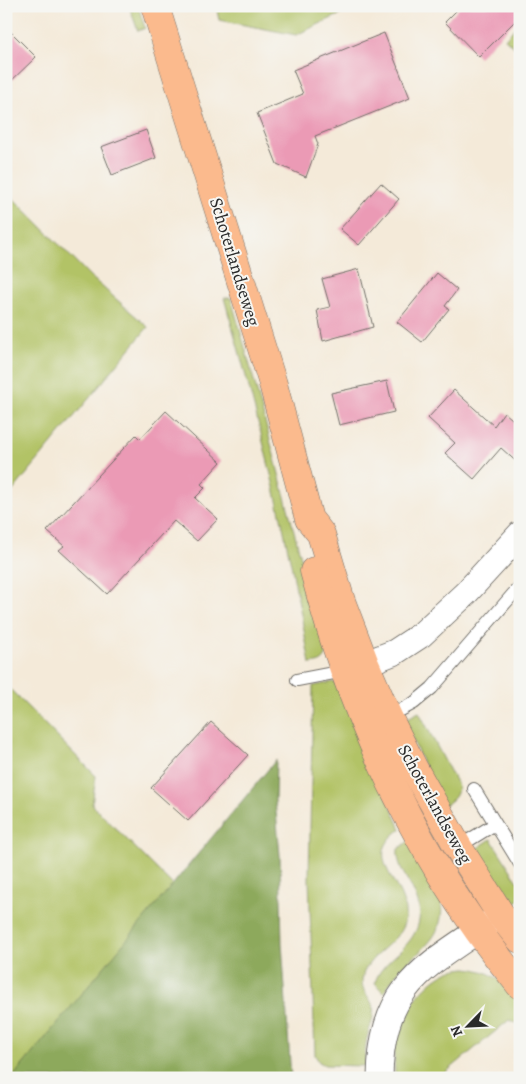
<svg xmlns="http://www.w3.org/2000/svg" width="526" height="1084" font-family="Alegreya,serif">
<rect width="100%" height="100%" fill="#f6f6f2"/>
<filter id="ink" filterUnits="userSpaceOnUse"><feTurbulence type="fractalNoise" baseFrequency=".02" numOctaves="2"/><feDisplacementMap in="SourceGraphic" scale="10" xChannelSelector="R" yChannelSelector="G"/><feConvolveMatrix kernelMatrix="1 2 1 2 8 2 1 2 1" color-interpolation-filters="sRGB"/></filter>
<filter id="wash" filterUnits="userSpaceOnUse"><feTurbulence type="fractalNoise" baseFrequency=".0096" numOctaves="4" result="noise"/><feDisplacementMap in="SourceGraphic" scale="20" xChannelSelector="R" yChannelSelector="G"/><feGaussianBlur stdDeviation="1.12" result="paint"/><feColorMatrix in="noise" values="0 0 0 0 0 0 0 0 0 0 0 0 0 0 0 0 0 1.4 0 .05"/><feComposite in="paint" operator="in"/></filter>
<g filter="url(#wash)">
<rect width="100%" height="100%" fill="#f4ead9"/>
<g fill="#b2c366" stroke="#6e7748">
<path d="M129,6h9l7,22 -7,3z"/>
<path d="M216,6h142l-62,29 -77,-15z"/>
<path d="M520,22v30l-15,-13z"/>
<path d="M6,196h5l80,81 57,50 -142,172z"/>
<path d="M224,298h7c34,118 63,237 96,355 -3,9 -8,10 -17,11 -21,-123 -51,-246 -86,-366z"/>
<path d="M333,682l4,2 64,145c-43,30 8,54 4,89 -3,24 -32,33 -41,54 -7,19 7,23 9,36 2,9 -4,21 -6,30 -2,9 -2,18 -2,27l-3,1 -37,-1 -6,-3 -4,-7 -6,-177 4,-192z"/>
<path d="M6,685l90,91 -4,29 81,80 -161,193h-6z"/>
<path d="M419,712l39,74c0,12 -7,15 -16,21l-38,-87z"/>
<path d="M491,839l29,46v13l-5,6 -8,1 -34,-48 3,-8z"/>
<path d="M409,841l32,56c5,38 -15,48 -39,71 -7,7 -13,16 -18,25l-9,-10c5,-22 35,-32 43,-58 9,-32 -23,-49 -20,-76z"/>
<path d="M466,968c25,2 36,13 54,29v28l-3,-2 -8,-3 -70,58h-44c0,-12 -2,-24 0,-36 3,-24 29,-60 52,-70 5,-3 13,-3 19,-4z"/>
</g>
<path fill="#8da95b" stroke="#5c6a43" d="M276,760l-1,41 5,54 2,88 9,135h-279z"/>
<g id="blocks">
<g fill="#eb9ab5">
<path d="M461,6h59v10l-41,41 -34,-35z"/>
<path d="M6,27l30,30 -30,29z"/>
<path d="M384,33l26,65 -95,38 3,8 -12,33 -29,-13 -20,-51 46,-19 -10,-24z"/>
<path d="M146,130l10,28 -44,17 -11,-28z"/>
<path d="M381,183l18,16 -40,46 -19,-16z"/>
<path d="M359,269l14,58 -50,14 -6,-31 13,-3 -8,-28z"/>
<path d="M437,273l20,17 -12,16 4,3 -27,33 -25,-20z"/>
<path d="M387,381l7,31 -55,13 -8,-32z"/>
<path d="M454,390l40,36 10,-14 16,14v39l-19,-17 -27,31 -29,-26 10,-10 -27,-25z"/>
<path d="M166,411l55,51 -20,22 4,4 -10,10 23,21 -21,22 -23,-20 -67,73 -48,-44 5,-4 -17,-15 89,-96 4,4z"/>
<path d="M211,722l37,33 -60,66 -37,-33z"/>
</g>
</g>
</g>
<g filter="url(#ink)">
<use href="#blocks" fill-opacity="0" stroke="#716e68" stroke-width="1"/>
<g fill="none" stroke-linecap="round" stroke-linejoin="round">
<g stroke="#716e68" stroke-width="14">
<g id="service">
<path d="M297,680l47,-9"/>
<path d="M386,718l28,-15 18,-15 88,-102"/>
<path d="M474,789l46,75"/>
<path d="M458,847l37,-23"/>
</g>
</g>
<g stroke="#716e68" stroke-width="27">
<g id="minor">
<path d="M346,671l49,-19 26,-17 45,-42 54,-59"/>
<path d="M380,1078c1,-94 46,-111 115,-159"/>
</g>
</g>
<g stroke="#716e68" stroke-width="29">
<g id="primary">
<path d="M155,6l118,378 36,135 12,15 20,67 24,63 23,53 25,50 45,80 43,68 19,24"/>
<path d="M314,571c40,153 105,292 206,414"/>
</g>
</g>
<use href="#service" stroke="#fff" stroke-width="12"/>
<use href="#minor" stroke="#fff" stroke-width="25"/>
<use href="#primary" stroke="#fbba8d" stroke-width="28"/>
</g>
</g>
<g text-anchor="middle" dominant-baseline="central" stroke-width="4" stroke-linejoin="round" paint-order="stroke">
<g font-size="18" fill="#2b2b2b" stroke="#f6f6f2">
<text transform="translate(235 262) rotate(73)">Schoterlandseweg</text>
<text transform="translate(435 804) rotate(61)">Schoterlandseweg</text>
</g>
</g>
<rect width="526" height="1084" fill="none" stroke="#f6f6f2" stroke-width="25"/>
<g transform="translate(468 1026) rotate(246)" stroke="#f6f6f2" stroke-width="4" paint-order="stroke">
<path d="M0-4L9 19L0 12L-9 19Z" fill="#2b2b2b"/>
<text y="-8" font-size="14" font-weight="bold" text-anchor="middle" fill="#2b2b2b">N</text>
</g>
</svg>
